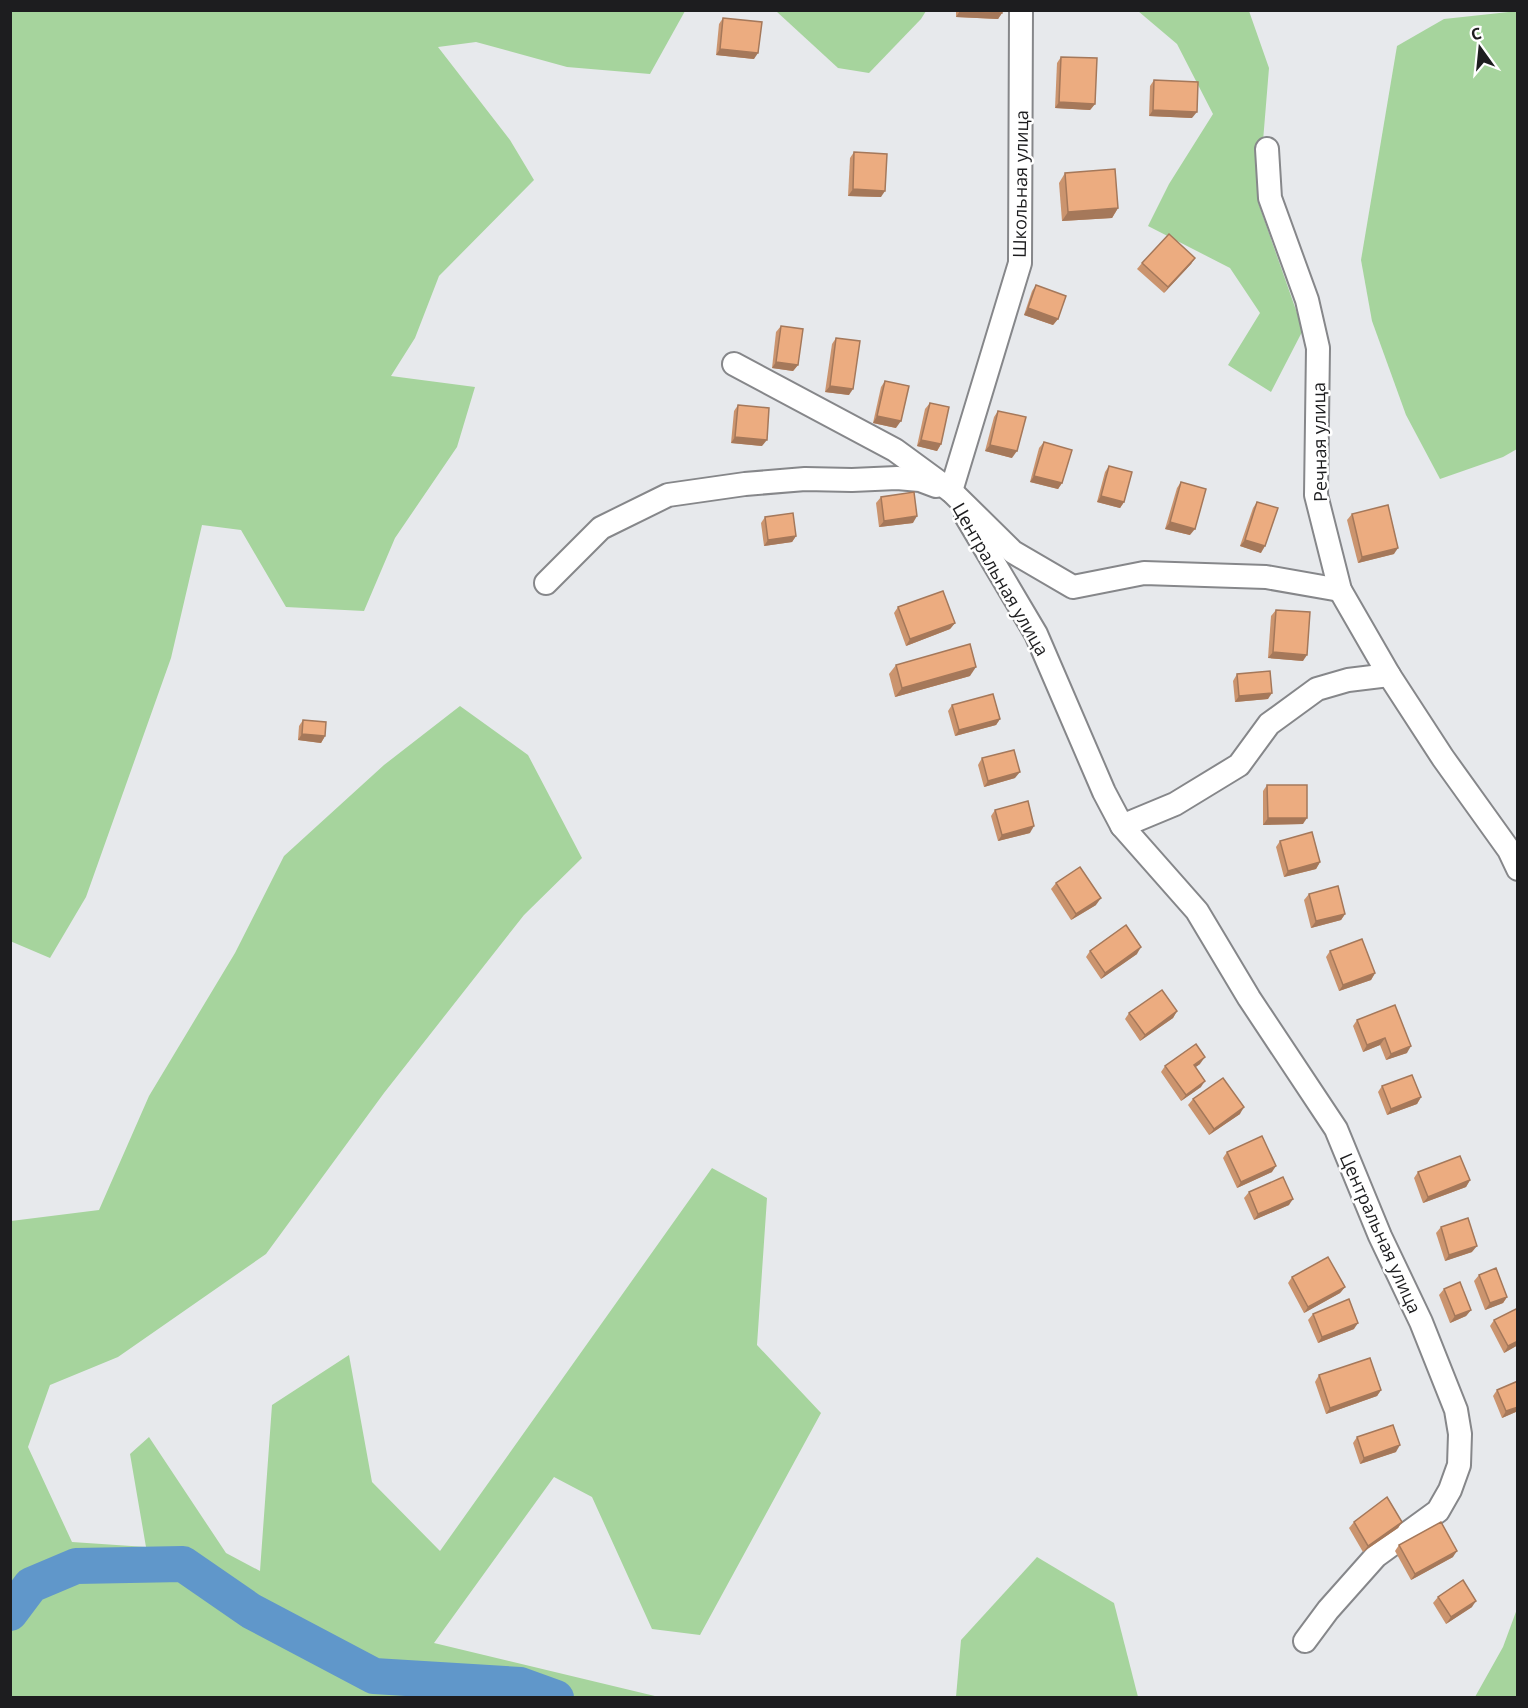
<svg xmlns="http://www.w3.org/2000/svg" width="1528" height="1708" font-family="'Open Sans',sans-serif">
<rect width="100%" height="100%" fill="#e7e9ec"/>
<g fill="#a6d49d">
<path d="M11,10l674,1 -35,63 -83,-7 -91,-25 -38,5 72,93 24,40 -95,96 -24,62 -24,38 84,11 -18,60 -62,91 -31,73 -78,-4 -45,-77 -39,-5 -31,133 -85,239 -36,61 -40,-17z"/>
<path d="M776,11h150l-5,8 -52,54 -31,-5z"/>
<path d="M1138,11h111l20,57 -11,134 45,128 -32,62 -43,-27 32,-52 -30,-45 -82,-42 21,-42 44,-70 -36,-70z"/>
<path d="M1518,11l-1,438 -14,8 -63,22 -34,-64 -34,-94 -11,-61 36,-214 47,-27z"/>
<path d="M460,706l68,49 54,103 -58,57 -140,178 -118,161 -148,103 -68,28 -22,62 44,95 74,5 -16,-93 19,-17 77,116 34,18 12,-166 77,-50 23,127 68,69 272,-383 55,30 -10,147 64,68 -121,222 -48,-6 -60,-132 -38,-20 -120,166 225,54h-648v-476l88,-11 50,-114 86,-143 49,-97 100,-91z"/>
<path d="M1037,1557l77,46 24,94h-182l5,-57z"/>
<path d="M1517,1609v88h-42l28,-50z"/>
</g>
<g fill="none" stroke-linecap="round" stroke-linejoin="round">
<path stroke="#6097ca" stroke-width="36" d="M10,1613l21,-28 45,-19 107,-2 68,47 123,65 146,9 36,13"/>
<g stroke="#86878a" stroke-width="26">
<g id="minor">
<path d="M1267,149l3,49 37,102 11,48 -2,147 24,95 49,85 54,83 66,92 9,19"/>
<path d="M734,364l161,86 56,41 62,61 60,35 71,-14 122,4 74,13"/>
<path d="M951,491l69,-228 1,-253"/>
<path d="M966,516l70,118 68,158 18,34"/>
<path d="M546,583l55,-55 67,-33 77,-11 60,-5 47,1 45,-2 23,2 16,6"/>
<path d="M1305,1641l23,-31 48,-54 62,-45 12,-21 9,-25 1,-31 -4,-24 -35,-88 -41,-86 -44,-107 -87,-131 -52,-87 -75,-85 53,-22 64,-39 30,-41 48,-35 31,-9 41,-5"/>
</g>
</g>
<use href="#minor" stroke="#fff" stroke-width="22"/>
</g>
<g fill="#cb946e">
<path d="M956,10h46v3l-4,6 -42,-2z"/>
<path d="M723,18l31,41 -38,-4 3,-31z"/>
<path d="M1061,57l34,47 -5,6 -35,-2 2,-45z"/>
<path d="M1154,80l38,38 -43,-2 1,-30z"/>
<path d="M854,152l27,45 -33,-1 2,-38z"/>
<path d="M1065,173l53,35 -6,10 -50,3 -3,-38z"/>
<path d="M1195,258l-4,6 -27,29 -27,-24 5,-6z"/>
<path d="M1036,285l22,34 -5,6 -29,-10 8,-24z"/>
<path d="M781,326l17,39 -5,6 -21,-3 4,-36z"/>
<path d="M836,338l13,57 -24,-3 7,-48z"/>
<path d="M885,381l11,47 -23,-5 8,-36z"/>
<path d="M930,403l11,41 -4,7 -20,-5 8,-37z"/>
<path d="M738,405l24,41 -31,-3 3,-32z"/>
<path d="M998,411l14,47 -27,-7 9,-34z"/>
<path d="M1044,442l18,41 -4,6 -28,-7 9,-34z"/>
<path d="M1109,466l15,36 -4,6 -23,-6 8,-30z"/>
<path d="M1181,482l9,53 -25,-6 12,-41z"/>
<path d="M881,497l32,26 -34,4 -3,-24z"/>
<path d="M1257,502l4,51 -21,-7 13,-38z"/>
<path d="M1352,514l42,40 -36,9 -11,-43z"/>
<path d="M765,517l31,19 -4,6 -28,4 -3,-23z"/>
<path d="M898,607l57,16 -5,6 -44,17 -12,-33z"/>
<path d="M1276,610l27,51 -35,-3 3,-42z"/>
<path d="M896,665l74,11 -75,21 -6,-23z"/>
<path d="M1237,674l31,25 -33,3 -2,-21z"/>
<path d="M952,705l48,14 -4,6 -41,11 -7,-25z"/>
<path d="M303,720l22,16 -4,7 -23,-3 1,-14z"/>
<path d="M982,758l33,20 -31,9 -6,-22z"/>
<path d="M1267,785l36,39 -40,1v-34z"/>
<path d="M995,810l35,23 -32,8 -7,-25z"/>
<path d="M1280,841l40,21 -4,7 -32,8 -8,-30z"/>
<path d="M1056,883l40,22 -25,15 -20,-31z"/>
<path d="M1309,894l36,20 -4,6 -30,8 -7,-28z"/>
<path d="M1090,951l47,3 -36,25 -15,-22z"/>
<path d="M1330,951l45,22 -4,7 -32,11 -13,-34z"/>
<path d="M1177,1011l-4,7 -33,23 -15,-22 4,-6z"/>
<path d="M1357,1020l50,33 -21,7 -6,-15 -17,7 -10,-26z"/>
<path d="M1200,1064l-5,3 6,20 -20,14 -20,-29 4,-6z"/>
<path d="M1382,1086l39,11 -4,7 -30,11 -9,-23z"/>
<path d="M1193,1099l47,15 -31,21 -21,-30z"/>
<path d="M1227,1152l45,20 -35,16 -14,-30z"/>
<path d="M1418,1172l52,8 -4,7 -43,16 -9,-25z"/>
<path d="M1249,1192l40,13 -35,15 -10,-22z"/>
<path d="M1441,1227l31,25 -27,9 -9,-28z"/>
<path d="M1479,1275l28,22 -4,6 -18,7 -11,-29z"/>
<path d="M1292,1277l53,10 -5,6 -36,20 -16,-30z"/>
<path d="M1444,1289l27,21 -5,6 -16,7 -11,-28z"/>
<path d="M1313,1314l41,15 -36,14 -10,-23z"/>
<path d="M1494,1320l24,25 -14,8 -14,-27z"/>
<path d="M1319,1375l62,15 -4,6 -51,18 -11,-32z"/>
<path d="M1518,1381v30l-16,7 -9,-22 4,-6z"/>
<path d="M1357,1437l39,15 -36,12 -7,-21z"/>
<path d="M1354,1522h48l-4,6 -35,24 -14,-24z"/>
<path d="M1399,1545l54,12 -42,23 -16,-29z"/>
<path d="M1438,1597l34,10 -26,17 -13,-21z"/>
</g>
<g fill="#a5785a">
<path d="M960,11l42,2 -4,6 -42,-2z"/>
<path d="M720,49l38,4 -4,6 -38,-4z"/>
<path d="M1059,102l36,2 -5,6 -35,-2z"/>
<path d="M1153,110l44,2 -5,6 -43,-2z"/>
<path d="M853,189l32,2 -4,6 -33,-1z"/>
<path d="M1118,208l-6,10 -50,3 6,-9z"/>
<path d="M1195,258l-4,6 -27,29 4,-6z"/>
<path d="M1028,308l30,11 -5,6 -29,-10z"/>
<path d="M776,362l22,3 -5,6 -21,-3z"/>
<path d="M830,386l23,3 -4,6 -24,-3z"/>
<path d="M877,416l24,5 -5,7 -23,-5z"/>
<path d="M735,437l32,3 -5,6 -31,-3z"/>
<path d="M921,440l20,4 -4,7 -20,-5z"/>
<path d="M990,445l27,6 -5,7 -27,-7z"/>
<path d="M1034,476l28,7 -4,6 -28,-7z"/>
<path d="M1101,496l23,6 -4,6 -23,-6z"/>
<path d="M917,516l-4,7 -34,4 5,-6z"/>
<path d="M1170,522l25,7 -5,6 -25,-6z"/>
<path d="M796,536l-4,6 -28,4 4,-6z"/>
<path d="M1245,540l20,6 -4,7 -21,-7z"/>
<path d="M1398,548l-4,6 -36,9 4,-6z"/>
<path d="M955,623l-5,6 -44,17 4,-7z"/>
<path d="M1273,652l34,3 -4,6 -35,-3z"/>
<path d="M976,667l-6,9 -75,21 7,-9z"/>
<path d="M1272,693l-4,6 -33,3 4,-6z"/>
<path d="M1000,719l-4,6 -41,11 4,-6z"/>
<path d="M302,734l23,2 -4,7 -23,-3z"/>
<path d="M1020,772l-5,6 -31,9 4,-6z"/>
<path d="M1268,818h39l-4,6 -40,1z"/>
<path d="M1034,826l-4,7 -32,8 4,-6z"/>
<path d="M1320,862l-4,7 -32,8 4,-6z"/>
<path d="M1101,898l-5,7 -25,15 5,-6z"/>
<path d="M1345,914l-4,6 -30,8 5,-7z"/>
<path d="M1141,947l-4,7 -36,25 4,-6z"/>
<path d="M1375,973l-4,7 -32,11 4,-6z"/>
<path d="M1177,1011l-4,7 -33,23 5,-6z"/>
<path d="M1385,1038l-5,7 -17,7 4,-7z"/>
<path d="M1411,1046l-4,7 -21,7 5,-6z"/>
<path d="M1205,1057l-5,7 -11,8 5,-7z"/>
<path d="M1205,1081l-4,6 -20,14 5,-6z"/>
<path d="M1421,1097l-4,7 -30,11 4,-6z"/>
<path d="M1244,1107l-4,7 -31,21 5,-6z"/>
<path d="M1276,1166l-4,6 -35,16 4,-6z"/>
<path d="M1470,1180l-4,7 -43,16 5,-6z"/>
<path d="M1293,1199l-4,6 -35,15 4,-6z"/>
<path d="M1477,1246l-5,6 -27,9 4,-6z"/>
<path d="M1345,1287l-5,6 -36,20 4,-6z"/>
<path d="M1507,1297l-4,6 -18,7 5,-7z"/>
<path d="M1471,1310l-5,6 -16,7 5,-7z"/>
<path d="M1358,1323l-4,6 -36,14 4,-6z"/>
<path d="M1518,1341v4l-14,8 4,-7z"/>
<path d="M1381,1390l-4,6 -51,18 4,-6z"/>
<path d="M1518,1407v4l-16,7 4,-7z"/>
<path d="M1400,1445l-4,7 -36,12 4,-6z"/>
<path d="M1402,1522l-4,6 -35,24 5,-6z"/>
<path d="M1457,1551l-4,6 -42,23 4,-6z"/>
<path d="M1476,1601l-4,6 -26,17 5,-7z"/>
</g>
<g fill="#ecac80" stroke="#a5785a" stroke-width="1.5">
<path d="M960,10h42v3z"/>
<path d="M723,18l39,4 -4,31 -38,-4z"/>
<path d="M1061,57l36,1 -2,46 -36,-2z"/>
<path d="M1154,80l44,2 -1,30 -44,-2z"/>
<path d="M854,152l33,2 -2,37 -32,-2z"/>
<path d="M1115,169l3,39 -50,4 -3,-39z"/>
<path d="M1169,234l26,24 -27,29 -26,-24z"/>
<path d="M1036,285l30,11 -8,23 -30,-11z"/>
<path d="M781,326l22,3 -5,36 -22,-3z"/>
<path d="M836,338l24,3 -7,48 -23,-3z"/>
<path d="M885,381l24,5 -8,35 -24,-5z"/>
<path d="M930,403l19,4 -8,37 -20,-4z"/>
<path d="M738,405l31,3 -2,32 -32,-3z"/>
<path d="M998,411l28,6 -9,34 -27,-6z"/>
<path d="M1044,442l28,8 -10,33 -28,-7z"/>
<path d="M1109,466l23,6 -8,30 -23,-6z"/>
<path d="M1181,482l25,7 -11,40 -25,-7z"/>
<path d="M914,492l3,24 -33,5 -3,-24z"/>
<path d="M1257,502l21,6 -13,38 -20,-6z"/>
<path d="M1388,505l10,43 -36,9 -10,-43z"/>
<path d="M793,513l3,23 -28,4 -3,-23z"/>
<path d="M943,591l12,32 -45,16 -12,-32z"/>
<path d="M1276,610l34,2 -3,43 -34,-3z"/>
<path d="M970,644l6,23 -74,21 -6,-23z"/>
<path d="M1270,671l2,22 -33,3 -2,-22z"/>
<path d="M993,694l7,25 -41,11 -7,-25z"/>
<path d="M303,720l23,2 -1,14 -23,-2z"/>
<path d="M1014,750l6,22 -32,9 -6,-23z"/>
<path d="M1267,785h40v33h-39z"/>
<path d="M1028,801l6,25 -32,9 -7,-25z"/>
<path d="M1312,832l8,30 -32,9 -8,-30z"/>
<path d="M1080,867l21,31 -25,16 -20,-31z"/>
<path d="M1338,886l7,28 -29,7 -7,-27z"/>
<path d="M1126,925l15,22 -36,26 -15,-22z"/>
<path d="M1362,939l13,34 -32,12 -13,-34z"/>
<path d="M1162,990l15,21 -32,24 -16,-22z"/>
<path d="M1395,1005l16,41 -20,8 -6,-16 -18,7 -10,-25z"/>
<path d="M1196,1044l9,13 -11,8 11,16 -19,14 -21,-29z"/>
<path d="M1412,1075l9,22 -30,12 -9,-23z"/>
<path d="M1223,1078l21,29 -30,22 -21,-30z"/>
<path d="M1262,1136l14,30 -35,16 -14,-30z"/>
<path d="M1460,1156l10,24 -42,17 -10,-25z"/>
<path d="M1283,1177l10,22 -35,15 -9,-22z"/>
<path d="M1468,1218l9,28 -28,9 -8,-28z"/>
<path d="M1328,1257l17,30 -37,20 -16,-30z"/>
<path d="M1496,1268l11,29 -17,6 -11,-28z"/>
<path d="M1460,1282l11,28 -16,6 -11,-27z"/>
<path d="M1349,1299l9,24 -36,14 -9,-23z"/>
<path d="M1518,1308v33l-10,5 -14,-26z"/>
<path d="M1370,1358l11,32 -51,18 -11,-33z"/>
<path d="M1518,1381v26l-12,4 -9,-21z"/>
<path d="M1393,1425l7,20 -36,13 -7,-21z"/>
<path d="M1387,1497l15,25 -34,24 -14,-24z"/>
<path d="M1441,1522l16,29 -42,23 -16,-29z"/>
<path d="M1463,1580l13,21 -25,16 -13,-20z"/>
</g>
<g text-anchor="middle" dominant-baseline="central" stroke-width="5" stroke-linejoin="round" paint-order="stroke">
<g font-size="18" fill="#1d1d1f" stroke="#fff">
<text transform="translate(1020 184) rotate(-89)">Школьная улица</text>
<text transform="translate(1319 442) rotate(-91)">Речная улица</text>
<text transform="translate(1001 579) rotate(60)">Центральная улица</text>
<text transform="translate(1381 1233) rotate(66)">Центральная улица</text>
</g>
</g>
<rect width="1528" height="1708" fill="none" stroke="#1d1d1f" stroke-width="24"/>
<g transform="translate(1480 48) rotate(345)" stroke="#ffffff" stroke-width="4.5" paint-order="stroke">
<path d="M0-4.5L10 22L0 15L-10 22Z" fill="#1d1d1f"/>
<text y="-9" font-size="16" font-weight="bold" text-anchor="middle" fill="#1d1d1f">С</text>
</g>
</svg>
